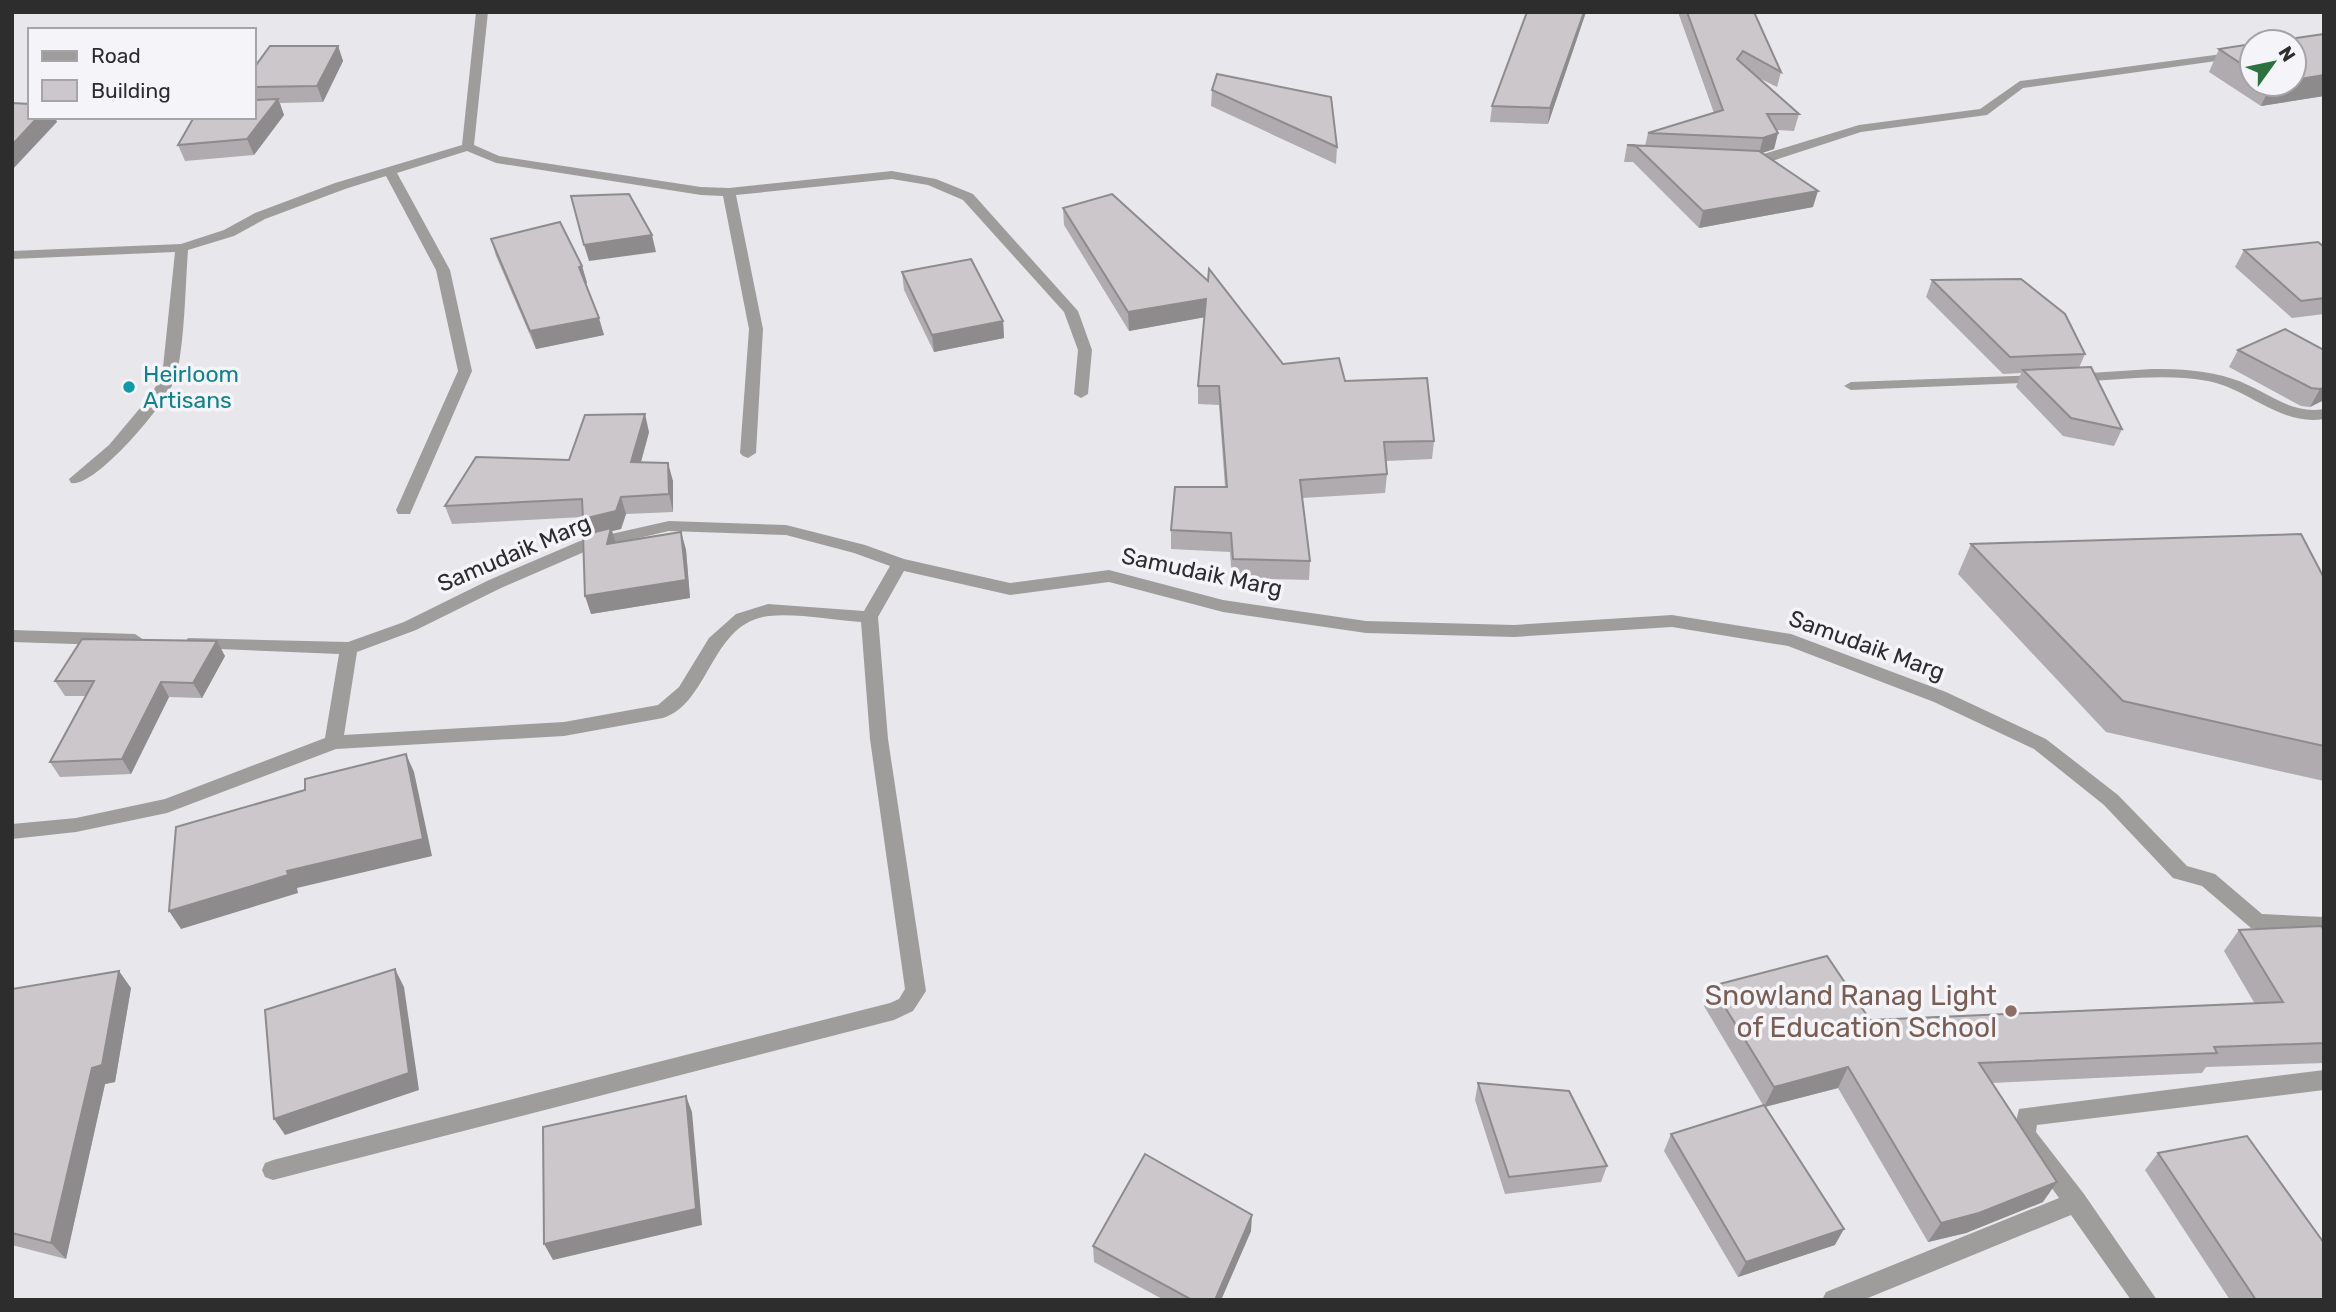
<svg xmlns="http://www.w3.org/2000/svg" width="2336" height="1312" font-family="Rubik,sans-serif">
<rect width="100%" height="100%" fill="#e8e7ec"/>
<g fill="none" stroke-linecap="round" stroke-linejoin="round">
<g fill="#9f9d9c" fill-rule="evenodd">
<path d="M476,12h12l-14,133 25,11 202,31 28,1 163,-17 44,8 37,15 105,117 14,39 -4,44 -7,4 -7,-4 4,-44 -14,-38 -101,-112 -35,-15 -36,-6 -156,16 27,134 -7,124 -8,5 -5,-2 -3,-3 9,-124 -26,-133 -22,-1 -205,-32 -29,-12 -70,22 53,97 22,101 -62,143h-12l-2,-4 62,-139 -22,-101 -50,-94 -41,13 -80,30 -31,17 -46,14c-3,41 -3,84 -11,124 -5,24 -82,115 -106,109l-2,-4 40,-34 37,-44 16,-24 13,-125 -163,7v-8l169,-7 43,-14 31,-17 80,-30 127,-38z"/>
<path d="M2252,50v6l-229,32 -36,27 -126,17 -101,33h-13l-6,-4 118,-36 121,-16 40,-28z"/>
<path d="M2152,369c28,0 55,1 81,10 32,10 56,36 91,30v10c-44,7 -75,-30 -116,-38 -44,-8 -90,-1 -134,1l-7,-4 7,-4z"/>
<path d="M2042,375l5,1v6l-196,8 -7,-4 7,-4z"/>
<path d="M669,521l117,4 79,20 39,14 106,24 99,-13 114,30 143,21 148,4 158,-10 119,19 155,58 100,47 72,56 69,71 28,8 47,40 62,3v16l-73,-5 -49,-42 -29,-8 -69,-73 -70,-56 -100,-47 -146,-56 -116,-19 -158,10 -148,-4 -143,-21 -114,-30 -99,13 -106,-24 -26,46 10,122 38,252 -13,20 -19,9 -621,160 -8,-3 -3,-7 3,-7 8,-3 617,-157 9,-4 6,-10 -35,-250 -9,-117c-28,-2 -65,-9 -92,-6 -58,6 -59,87 -106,102l-99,18 -228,13 -169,64 -91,19 -64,7v-15l64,-6 89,-19 160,-61 14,-84 -145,-6 -6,-2 -3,-4 3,-4 160,4 56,-20 85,-42 91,-39zM669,531l117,4 68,18 36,13 -26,45 -96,-7 -32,10 -27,24 -30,49 -21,18 -94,17 -220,13 13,-83 59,-22 85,-42 90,-39z"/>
<path d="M12,630l123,4 9,6 -9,6 -123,-4z"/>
<path d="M2324,1070v20l-287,35 -1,7 48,62 73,106h-26l-60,-85 -208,85h-41l4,-8 233,-94 -46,-64 6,-25z"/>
</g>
</g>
<g fill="#afabae">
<path d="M1527,12h59l-38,112 -58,-2 2,-16z"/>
<path d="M1678,12h76l27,60 -4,15 -20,-10 42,37 -5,17 -17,-1 1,3 -4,16 -12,4 51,54 -114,21 -66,-66h-9l3,-17 18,1 3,-13 66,-20z"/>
<path d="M2324,34v62l-63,10 -52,-34 10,-23 33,-5v40h42z"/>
<path d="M338,46l5,15 -20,41 -43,1 4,12 -30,40 -69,6 -7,-16 76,-28v-49z"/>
<path d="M1212,90l125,57 -1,17 -125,-58z"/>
<path d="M1063,208l220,156 62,17 89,60 -2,18 -46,2 1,13 -2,19 -83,5 8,63 -1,19 -77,-2 -2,-26 -59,-3v-19l54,-43 -6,-82 -21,-1v-18l6,-69 -75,14 -65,-106z"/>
<path d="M491,239l91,27 5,17h-2l19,52 -68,14 -40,-93z"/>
<path d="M2324,247v67l-32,4 -57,-51 9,-17z"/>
<path d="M902,272l101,49 1,17 -70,14 -30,-62z"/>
<path d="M1932,280l153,74 -6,14 43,61 -8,17 -51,-10 -47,-49 5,-14 -18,1 -77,-77z"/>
<path d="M2238,350h86v50l-14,7 -9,-1 -72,-39z"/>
<path d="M649,432l-8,30 32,19v31l-47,2 -5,15 -9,2 4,12 65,-11 5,18 4,48 -99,16 -4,-80 -4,-17 -131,7 -7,-18z"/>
<path d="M1971,544l353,34v203l-218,-49 -148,-158z"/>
<path d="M225,656l-23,42 -33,-1 -38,77 -71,3 -10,-15 36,-66h-21l-10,-15z"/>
<path d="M2239,930h85v133l-118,4 -4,6 -211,10 52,119 -77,31 -38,9 -90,-154 -73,19 70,138 -97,32 -74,-126 7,-17 92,-29 -59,-99 8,-20 158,34 385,-16 -31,-53z"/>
<path d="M131,988l-16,94 -10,2 -39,175 -54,-14v-256z"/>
<path d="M1478,1083l129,83 -6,16 -96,12 -30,-94z"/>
<path d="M2158,1153l166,147h-94l-85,-130z"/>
<path d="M1251,1231l-30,69h-57l-70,-38 -1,-16z"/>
</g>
<g fill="#8e8b8d">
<path d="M1584,12h2l-38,112 2,-16z"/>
<path d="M338,46l5,15 -20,41 -6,-16z"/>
<path d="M2324,75v21l-63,10 10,-22h23v-4z"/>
<path d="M278,99l6,16 -30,40 -7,-16z"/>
<path d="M38,117h17l2,5 -45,48v-25z"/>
<path d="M1778,133l-4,16 -15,5 4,-16z"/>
<path d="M1818,191l-5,16 -114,21 4,-17z"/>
<path d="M652,235l4,17 -67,9 -5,-16z"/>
<path d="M582,266l5,17 -4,1 -4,-17z"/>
<path d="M1206,299v18l-77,14 -1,-19z"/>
<path d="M599,318l5,17 -68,14 -6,-18z"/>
<path d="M1003,321l1,17 -70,14 -2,-17z"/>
<path d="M2324,388v12l-14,7 10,-18z"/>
<path d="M645,414l4,18 -13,48 -5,-18z"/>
<path d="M668,463l5,18v31l-4,-18z"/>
<path d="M621,497l5,17 -5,15 -9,2 5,15 -5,16 -24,-26 -5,-17z"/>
<path d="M681,532l5,18 4,48 -99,16 -6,-18z"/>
<path d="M217,641l8,15 -23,42 -9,-15z"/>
<path d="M161,682l8,15 -38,77 -9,-15z"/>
<path d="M406,754l8,18 18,84 -135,32 1,5 -117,36 -12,-18 118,-40z"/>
<path d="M395,969l9,18 15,103 -134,45 -11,-16z"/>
<path d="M119,971l12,17 -16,94 -10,2 -39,175 -15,-16 41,-175z"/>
<path d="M1848,1067l-10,21 -74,19 10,-20z"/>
<path d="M686,1096l6,16 10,113 -149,35 -9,-16z"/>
<path d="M2057,1182l-14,20 -77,31 -38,9 13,-19z"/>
<path d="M1252,1215l-1,16 -30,69h-6z"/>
<path d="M1844,1229l-9,16 -97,32 8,-15z"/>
</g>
<g fill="#cbc7ca" stroke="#8e8b8d" stroke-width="2">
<path d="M1527,12h57l-34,96 -58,-2z"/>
<path d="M1687,12h67l27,60 -38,-21 -6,8 62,55h-32l11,19 -15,5 -115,-5 75,-23z"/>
<path d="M2324,34v41l-30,5v-38h-25z"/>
<path d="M2252,44v27l-33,-22z"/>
<path d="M270,46h68l-21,40 -63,1v-19z"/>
<path d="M1217,74l114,23 6,50 -125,-57z"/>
<path d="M278,99l-31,40 -69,6 16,-28h60v-17z"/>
<path d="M12,103l18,1v13h8l-26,28z"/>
<path d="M1627,145l132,6 59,40 -115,20 -67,-65z"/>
<path d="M629,194l23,41 -68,10 -13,-49z"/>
<path d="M1112,194l96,87 1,-12 74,95 56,-6 6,23 82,-3 7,63 -50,1 3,32 -87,6 10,81 -77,-2 -2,-26 -60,-3 4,-43h52l-8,-101h-21l8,-87 -78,13 -65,-104z"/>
<path d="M560,222l22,44 -3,1 20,51 -69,13 -39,-92z"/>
<path d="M2318,242l6,5v51l-23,3 -57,-51z"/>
<path d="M971,259l32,62 -71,14 -30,-63z"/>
<path d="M2021,279l44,35 20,40 -75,3 -78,-77z"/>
<path d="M2285,329l39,21v38l-4,1 -9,-1 -73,-38z"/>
<path d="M2091,367l31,62 -51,-11 -48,-48z"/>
<path d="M645,414l-14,48 37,1 1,31 -48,3 -5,14 -33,8 -1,-20 -137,7 31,-49 93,3 16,-45z"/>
<path d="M611,528l-4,16 74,-12 5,48 -101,16 -2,-61z"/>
<path d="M2301,534l23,44v168l-201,-45 -152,-157z"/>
<path d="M82,639l135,2 -24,42 -32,-1 -39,77 -72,3 44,-81h-39z"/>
<path d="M406,754l17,85 -136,32 1,4 -119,36 7,-84 129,-37v-11z"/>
<path d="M2321,926l3,4v113l-110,4 3,6 -238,10 78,119 -78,31 -38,10 -93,-156 -74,20 -62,-101 115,-30 43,64 413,-18 -44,-72z"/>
<path d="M395,969l14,104 -135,46 -9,-109z"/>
<path d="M119,971l-17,94 -10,3 -41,175 -39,-10v-244z"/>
<path d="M1478,1083l91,8 38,75 -98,11z"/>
<path d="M686,1096l10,113 -152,35 -1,-117z"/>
<path d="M1764,1105l80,124 -98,33 -75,-128z"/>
<path d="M2247,1136l77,107v57h-68l-98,-147z"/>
<path d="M1145,1154l107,61 -37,85h-23l-99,-54z"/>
</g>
<circle fill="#0f9aa8" stroke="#f5f4f9" stroke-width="2.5" cx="129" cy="387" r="7"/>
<circle fill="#8d6e63" stroke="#f5f4f9" stroke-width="2.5" cx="2011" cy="1011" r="7"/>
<g text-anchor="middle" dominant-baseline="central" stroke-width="7" stroke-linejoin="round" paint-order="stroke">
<g font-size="23" fill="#0d838f" stroke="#f5f4f9" text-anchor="start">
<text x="143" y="374">Heirloom<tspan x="143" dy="26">Artisans</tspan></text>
</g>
<g font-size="23" fill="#2d2d2e" stroke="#f5f4f9">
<text transform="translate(514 553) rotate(-23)">Samudaik Marg</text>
<text transform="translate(1202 572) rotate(12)">Samudaik Marg</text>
<text transform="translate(1867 645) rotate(20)">Samudaik Marg</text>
</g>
<g font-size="28" fill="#785e54" stroke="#f5f4f9" text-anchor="end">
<text x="1997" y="995">Snowland Ranag Light<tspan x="1997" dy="32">of Education School</tspan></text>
</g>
</g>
<rect width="2336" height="1312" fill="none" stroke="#2d2d2e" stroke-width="28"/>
<rect x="28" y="28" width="228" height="91" fill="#f5f4f9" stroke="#a5a4a8" stroke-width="2"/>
<rect x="42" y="51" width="35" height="10" fill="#9f9d9c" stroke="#a5a4a8" stroke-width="2"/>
<text x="91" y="63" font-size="21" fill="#2d2d2e">Road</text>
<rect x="42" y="80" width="35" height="21" fill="#cbc7ca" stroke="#a5a4a8" stroke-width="2"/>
<text x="91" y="98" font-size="21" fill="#2d2d2e">Building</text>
<g transform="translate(2273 63) rotate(57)"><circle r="33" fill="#f5f4f9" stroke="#a5a4a8" stroke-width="2"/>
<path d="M0-5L12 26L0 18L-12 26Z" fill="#2b723f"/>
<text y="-10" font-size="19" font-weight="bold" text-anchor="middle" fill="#2d2d2e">N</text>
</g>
</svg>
